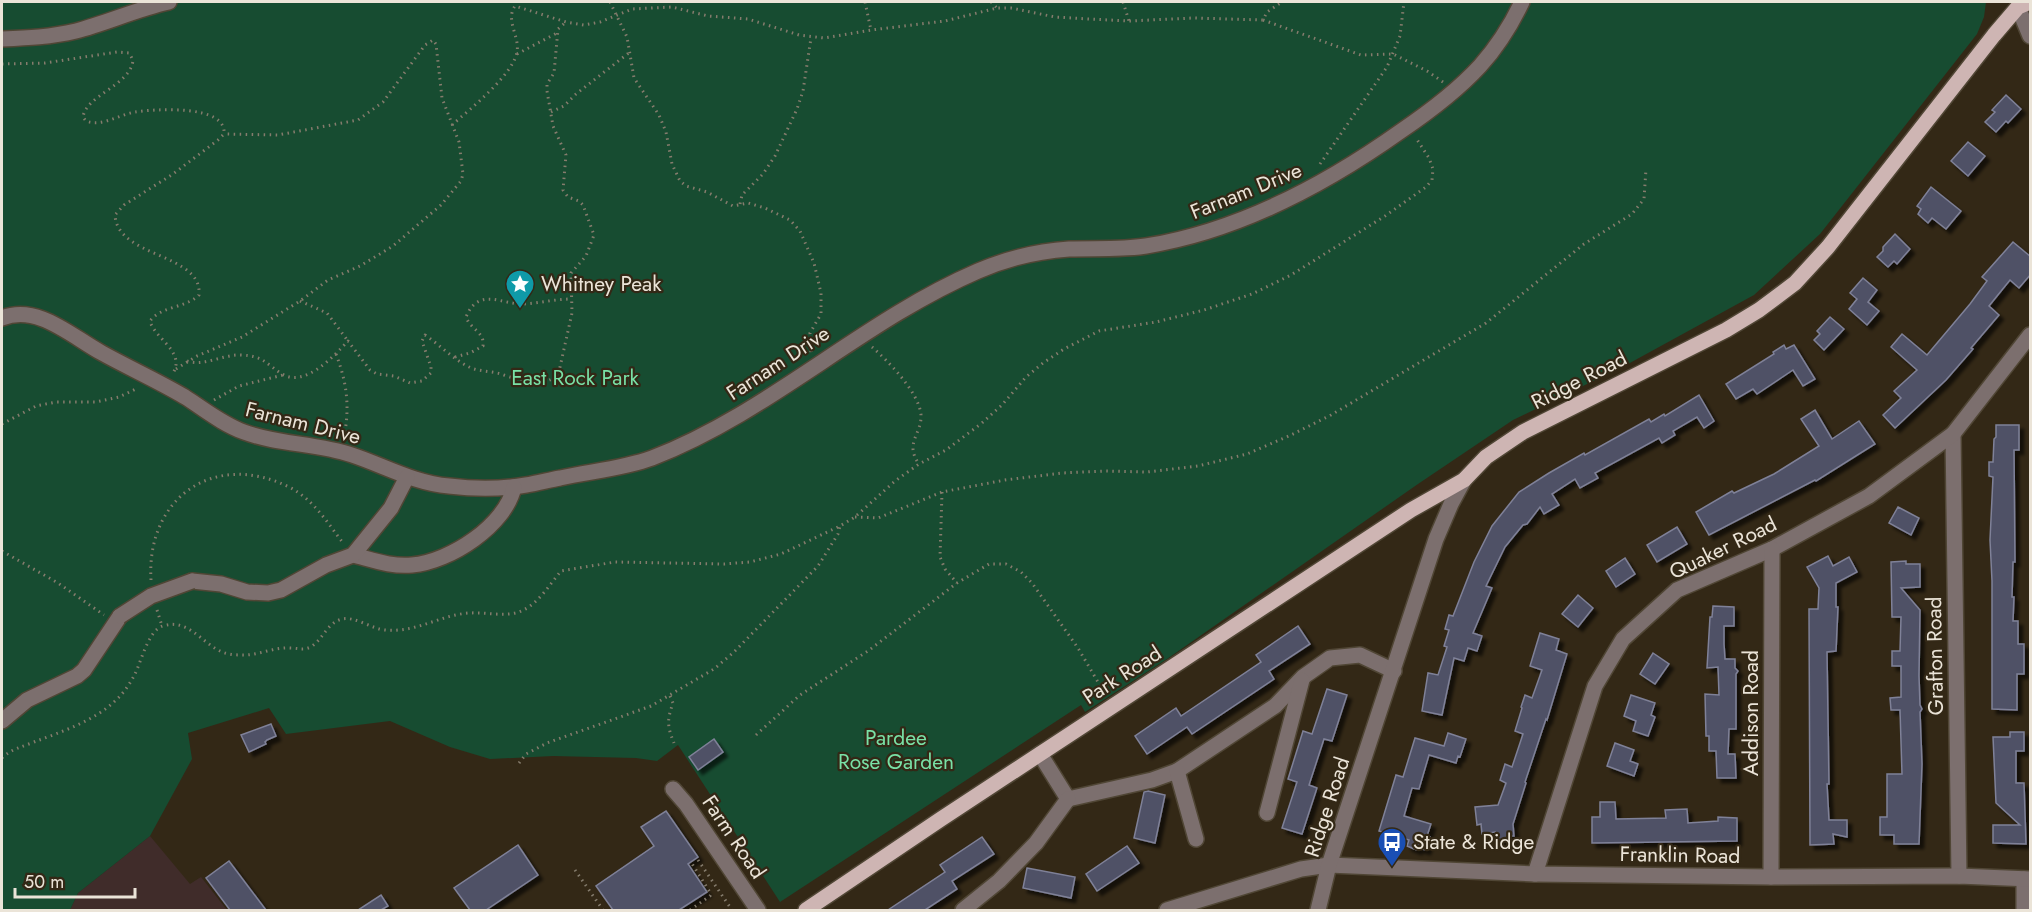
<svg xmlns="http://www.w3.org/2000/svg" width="2032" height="912" font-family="Jost,sans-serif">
<defs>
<filter id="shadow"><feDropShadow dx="4.5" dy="4.5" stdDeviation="1.5" flood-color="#0009"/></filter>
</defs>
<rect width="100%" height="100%" fill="#332816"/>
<path fill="#402c2a" d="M150,836l40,48 11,-7 26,33h-157l8,-17z"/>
<path fill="#174c31" d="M2,2h1984l-2,15 -7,17 -157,200 -66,61 -126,69 -115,56 -95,64 -251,175 -82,53 -4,-7 -301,197 -102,-157 -21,16 -21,-3 -83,-2 -63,3 -40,-12 -60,-26 -104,13 -17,-26 -81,25 4,26 -42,77 -72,57 -8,17h-68z"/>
<g fill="#4f5166" stroke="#7f8198" stroke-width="1.5" filter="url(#shadow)">
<path d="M2006,95l15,14 -13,14 -2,-2 -10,11 -11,-10 10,-10 -3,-2z"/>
<path d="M1968,142l17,14 -17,20 -17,-15z"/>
<path d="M1931,187l30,24 -15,18 -14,-11 -4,5 -10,-9 3,-5 -4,-3z"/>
<path d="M1895,234l15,15 -13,15 -3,-3 -6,6 -11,-10 6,-6v-4z"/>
<path d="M2013,242l18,15v17l-12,14 -9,-8 -21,26 10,9 -28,33 2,1 -27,31 -51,48 -12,-13 18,-17 -7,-7 23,-21 -26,-23 11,-13 25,21 43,-51 17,-23 -5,-4z"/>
<path d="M1863,278l14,12 -9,12 11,9 -12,14 -18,-16 8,-10 -7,-6z"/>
<path d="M1830,317l14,12 -20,21 -10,-10 6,-6 -3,-3z"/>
<path d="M1784,345l2,4 8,-4 21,34 -12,7 -10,-16 -36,24 -4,-5 -17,10 -10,-15 48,-30 -1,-2z"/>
<path d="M1699,395l15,26 -10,7 -7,-11 -24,14 2,4 -13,8 -3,-5 -64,35 3,5 -18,10 -5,-9 -23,15 7,11 -15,9 -4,-7 -13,17 -4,1 -18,22 -19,39 6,2 -19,45 9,3 -5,15 -9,-3 -4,13 -10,-3 -12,57 -20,-4 6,-38 10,2 9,-28 -3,-1 5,-16 -4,-1 4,-14 4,1 21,-54 18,-36 27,-34 30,-19 35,-20 1,2 64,-36 2,3 13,-8 1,2z"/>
<path d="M1815,410l17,29 27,-18 16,23 -59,37 -1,-1 -106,55 -13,-23 36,-21 2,2 40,-19 45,-28 -18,-27z"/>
<path d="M1996,425h23v25h-5l1,112h-2l-1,35h2l-1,24h5v23h6v30h-7v36l-25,-1v-128l-2,-41 3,-63 -4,-1v-14h4l1,-23 2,-2z"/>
<path d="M1898,507l21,11 -8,17 -22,-12z"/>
<path d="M1677,527l10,17 -30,18 -10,-17z"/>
<path d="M1828,556l5,10 16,-9 8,15 -21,11v24h2l-2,44 -9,1 2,132h-2l2,36h18v17l-14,-3 1,10 -24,1 -1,-236h9l1,-21 -12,-21z"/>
<path d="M1625,558l10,16 -19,13 -10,-16z"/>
<path d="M1906,561v3h14v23l-19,1 19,22 -1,66 1,29 2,4 -2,3 2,52 -3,80h-25v-9h-14v-18h7v-43h15l-2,-64h-9l-1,-12 11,-1v-31h-9v-15h8l1,-34h-9l-1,-55z"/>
<path d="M1578,595l15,13 -15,19 -16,-13z"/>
<path d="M1713,606l21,1v19h-10v18l1,15h10v9l3,3 -2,3v55h-7l-1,25h7l1,24h-19l-1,-27h-7v-15h-3l-1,-42 14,1 -1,-28 -11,1 3,-51h2z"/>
<path d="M1298,626l12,18 -41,27 5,8 -82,55 -5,-7 -40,27 -12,-18 41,-28 5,8 80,-54 -5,-7z"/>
<path d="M1540,633l19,6 -3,11 11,4 -20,66 -1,-1 -21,63 1,1 -13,41 1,12h-3v4l-15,1 -1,-9 -13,2 -1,-10 -4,1 -2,-18 23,-2 8,-22 -6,-3 5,-16 7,3 11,-33 -8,-3 7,-23 -1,-1 4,-12 7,3 10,-28 -12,-4z"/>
<path d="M1653,653l16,11 -14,20 -15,-10z"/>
<path d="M1327,689l20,6 -15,46 -8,-2 -15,46 8,3 -15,46 -20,-6 15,-46 -9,-3 15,-48 9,3z"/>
<path d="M1631,695l24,8 -4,12 4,2 -7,19 -15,-5 3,-10 -12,-5z"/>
<path d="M271,724l5,12 -9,4 -2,2 1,2 -17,8 -8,-17z"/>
<path d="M2010,732h14v19h-8v32h8l2,61 -33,-1v-18h27l-24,-22 -3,-66h17z"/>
<path d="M1448,733l18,6 -6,18 -2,-1 -2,7 -27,-8 -10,34 -7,-1 -8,28 27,8 -4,12 3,1 -4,13 -7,-2 -2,2 -10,-4 2,-6 -30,-9 17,-56 7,2 12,-39 29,8z"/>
<path d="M714,739l9,13 -25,18 -9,-13z"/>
<path d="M1615,743l19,7 -4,11 8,3 -4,12 -27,-10z"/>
<path d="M1148,791l17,4 -10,48 -21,-5 10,-46z"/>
<path d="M1600,802h15l1,17 50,-1 -1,-8 22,-1 1,14 30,-2v-4l19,1v23l-145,2v-26h8z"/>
<path d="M666,811l32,46 -10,7 19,28 -28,18h-66l-17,-24 58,-40 -13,-19z"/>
<path d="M982,837l12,17 -42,27 5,8 -32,21h-37l57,-38 -5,-7z"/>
<path d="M518,845l20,30 -52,35h-16l-16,-22z"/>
<path d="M1127,846l12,17 -42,28 -11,-17z"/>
<path d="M229,861l37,49h-36l-24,-32z"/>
<path d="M1027,868l48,9 -4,21 -48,-10z"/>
<path d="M381,895l7,11 -7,4h-23z"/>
</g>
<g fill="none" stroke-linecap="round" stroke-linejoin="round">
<g stroke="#504635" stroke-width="18">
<g id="minor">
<path d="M2018,7l12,29"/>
<path d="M2,39c25,-1 49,-2 74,-8 31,-8 61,-22 93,-29"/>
<path d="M2,318c36,-14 69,18 100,35 27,15 56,28 83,44 19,12 37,27 59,35 35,13 73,11 108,23 33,11 62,28 97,31 25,3 53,3 77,-1 12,-2 23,-5 34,-7 31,-7 62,-9 92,-20 117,-45 210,-137 326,-187 28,-12 60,-20 91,-22 25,-1 52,1 77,-3 93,-15 179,-61 255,-115 28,-19 56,-40 79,-65 17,-19 31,-41 42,-64"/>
<path d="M1953,434l6,442"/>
<path d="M353,555c20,5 39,12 59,10 38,-3 94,-40 102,-78"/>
<path d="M192,581l29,3 26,8 21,1 13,-3 45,-25 27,-10 38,-47 16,-31"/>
<path d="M2,721l25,-21 50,-24 7,-6 36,-54"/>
<path d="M1040,754l28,45 84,-19 25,-9 98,-65 28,-29 27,-19 30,-3 34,16"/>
<path d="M1177,771l19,68"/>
<path d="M673,789l13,15 72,106"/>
<path d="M1267,813l35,-133"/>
<path d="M1535,874l60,-188 28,-47 54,-49 95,-41 97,-53 84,-62 77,-99"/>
<path d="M1771,877l1,-328"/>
<path d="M2024,879v31"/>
<path d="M963,910l36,-29 37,-38 32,-44"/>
<path d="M1167,910l134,-41 28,-4 206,9 236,3 188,-1 71,3"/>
<path d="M1318,910l11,-45 107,-326 15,-35 13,-24"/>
</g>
</g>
<g stroke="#504635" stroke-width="18">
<path id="major" d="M806,910l135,-91 470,-309 53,-30 22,-23 37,-25 203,-102 33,-20 36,-27 33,-36 166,-212 24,-28 12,-5"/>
</g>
<g stroke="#857c6d" stroke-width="3" stroke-dasharray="1.5 4.5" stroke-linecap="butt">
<path d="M610,2l17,35 7,41 25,37 7,17 6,32 8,17 6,5 21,6 26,14 15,-3 17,5 25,12 10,11 14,32 7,30v21l-11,19 1,20"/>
<path d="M865,2l6,28"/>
<path d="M991,2l6,6"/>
<path d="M1123,2l6,19"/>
<path d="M1263,20l98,35 32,-1 34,17 16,11"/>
<path d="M517,54l40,-21"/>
<path d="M2,64l43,-1 72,-11 12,1 4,7c-2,25 -47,35 -50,57l3,4c16,6 32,-6 49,-9 19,-3 92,-8 89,22l-6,6 -45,34 -49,31 -9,10c2,43 88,38 84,80 -13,13 -38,11 -49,26 4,17 36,31 23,52"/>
<path d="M551,112l13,-6 12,-12 54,-42"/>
<path d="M452,125c18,-16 61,-50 65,-73 3,-15 -12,-32 -2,-46l51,16 18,3 16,-3 32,-13 40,-2 36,9 40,3 51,16 25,3 47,-8 74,-9 52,-13h14l44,9 34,2 40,2 64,-3 70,2 4,-8 15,-10"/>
<path d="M1320,164l67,-97 13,-31 4,-34"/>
<path d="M740,204l2,-9 21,-21 12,-18 22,-47 6,-18 8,-53"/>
<path d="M300,301l27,12 21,28"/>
<path d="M872,347c16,14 47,45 49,68 1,19 -17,28 -2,49"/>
<path d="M336,354c11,29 14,53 8,83"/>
<path d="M455,357l15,-4 13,-7c2,-14 -13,-17 -17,-29 13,-31 36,-12 58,-13 16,-1 32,-5 48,-5"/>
<path d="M187,361c17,6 36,-7 54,-6 23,1 25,9 41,19 23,14 52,-18 66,-33l22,29 7,4 17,2 16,7 12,-2 9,-8v-6l-9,-26 3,-6c15,10 29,25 46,33 11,4 23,3 33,7 26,8 27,15 54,1l14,-63 -1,-40 15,-17 8,-21 -11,-30 -4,-4 -11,-4 -5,-7 3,-35 -13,-29 -6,-35v-7l7,-11 4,-44 8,-7"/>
<path d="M176,369l21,-13 45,-19 58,-36 28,-21 32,-14 33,-20 48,-41 20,-24 2,-7 -4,-32 -17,-44 -6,-54 -3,-4 -8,5 -42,57 -25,18 -80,15 -54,-1"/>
<path d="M214,400l25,-14 44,-11"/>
<path d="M2,424l34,-18 20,-4h40l23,-5 19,-9"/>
<path d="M942,492l-2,65 5,12 12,14"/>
<path d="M855,517l23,1 64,-26 63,-12 57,-7 44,-2 41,1 51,-6 49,-12 44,-19 40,-20 155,-92 98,-79 48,-30 12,-15 2,-30"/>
<path d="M2,551l56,32 46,32"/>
<path d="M151,580c-5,-82 63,-130 138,-93 24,12 38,35 54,56"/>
<path d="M157,610l5,16"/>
<path d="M670,696l3,7c-6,17 -6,23 1,40"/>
<path d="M756,735l44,-40 68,-44 89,-68 32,-19h17l15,8 11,11 46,65 27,46"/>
<path d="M2,758c9,-9 20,-11 32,-16 27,-10 60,-21 81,-41 8,-7 14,-16 19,-25 7,-13 14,-46 29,-50 23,-8 38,15 55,24 7,4 15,5 23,5 16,1 32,-8 49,-7 8,0 15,3 22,-2 12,-8 15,-23 30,-27 13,-3 30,10 43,11 31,3 55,-15 84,-17 17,-1 35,4 50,-1 19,-7 30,-27 42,-41l54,-9 109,2 26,-2 31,-8 59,-28 15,-9 40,-36 24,-17 27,-14 36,-27 20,-18 24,-28 17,-14 21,-14 35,-18 57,-9 48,-12 48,-16 39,-19 94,-59 41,-29 6,-7 1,-11 -4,-11 -13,-20"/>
<path d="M519,763l7,-9 21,-11 104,-37 63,-37 20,-17 84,-86 20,-32 2,-8"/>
<path d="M698,860l34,50"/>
<path d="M575,870l28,40"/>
<path d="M690,910l20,-14 1,-2 -20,-32"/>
</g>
<use href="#minor" stroke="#7c6f6e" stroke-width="15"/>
<use href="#major" stroke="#ceb5b3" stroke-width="15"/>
<g stroke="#504635" stroke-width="18" stroke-linecap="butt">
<path id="minor-bridge" d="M120,616l31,-20 41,-15"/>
</g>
<use href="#minor-bridge" stroke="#7c6f6e" stroke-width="15"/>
</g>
<defs>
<g id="sight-pin" transform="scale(1.5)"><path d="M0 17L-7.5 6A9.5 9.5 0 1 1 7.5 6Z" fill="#0f9aa8" stroke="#332816"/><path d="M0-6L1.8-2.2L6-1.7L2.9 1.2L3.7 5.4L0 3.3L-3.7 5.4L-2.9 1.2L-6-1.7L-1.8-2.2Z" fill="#fff"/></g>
<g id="bus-pin" transform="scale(1.5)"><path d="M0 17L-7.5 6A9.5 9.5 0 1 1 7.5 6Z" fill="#1a4fb4" stroke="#332816"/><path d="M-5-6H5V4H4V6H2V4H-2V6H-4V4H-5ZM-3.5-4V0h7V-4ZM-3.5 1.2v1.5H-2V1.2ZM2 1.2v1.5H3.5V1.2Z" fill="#fff"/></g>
</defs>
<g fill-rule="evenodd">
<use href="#sight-pin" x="520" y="284"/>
<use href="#bus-pin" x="1392" y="842"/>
</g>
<g text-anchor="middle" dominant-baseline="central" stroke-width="4.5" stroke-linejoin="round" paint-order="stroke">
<g font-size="21" fill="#ebe4d8" stroke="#332816">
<text transform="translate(1246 191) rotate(-22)">Farnam Drive</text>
<text transform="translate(778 363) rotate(-33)">Farnam Drive</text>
<text transform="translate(1579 380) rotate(-27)">Ridge Road</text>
<text transform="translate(303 423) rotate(14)">Farnam Drive</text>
<text transform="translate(1723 548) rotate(-26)">Quaker Road</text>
<text transform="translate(1935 656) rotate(-91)">Grafton Road</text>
<text transform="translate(1122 675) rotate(-33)">Park Road</text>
<text transform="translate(1751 713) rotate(-90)">Addison Road</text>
<text transform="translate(1327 807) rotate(-72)">Ridge Road</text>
<text transform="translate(734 837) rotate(56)">Farm Road</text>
<text transform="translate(1680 855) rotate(1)">Franklin Road</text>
</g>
<g font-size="21" fill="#ebe4d8" stroke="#332816" text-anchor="start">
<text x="541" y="284">Whitney Peak</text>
<text x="1413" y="842">State &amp; Ridge</text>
</g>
<g font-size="21" fill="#79e1a6" stroke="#332816">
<text x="575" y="378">East Rock Park</text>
<text x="896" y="738">Pardee<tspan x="896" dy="24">Rose Garden</tspan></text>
</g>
</g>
<rect width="2032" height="912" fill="none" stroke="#ebe4d8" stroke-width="6"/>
<path d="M15 888v9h120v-9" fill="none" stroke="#ebe4d8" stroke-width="3"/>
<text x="24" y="888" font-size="18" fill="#ebe4d8" stroke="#332816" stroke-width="4.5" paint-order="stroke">50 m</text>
</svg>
